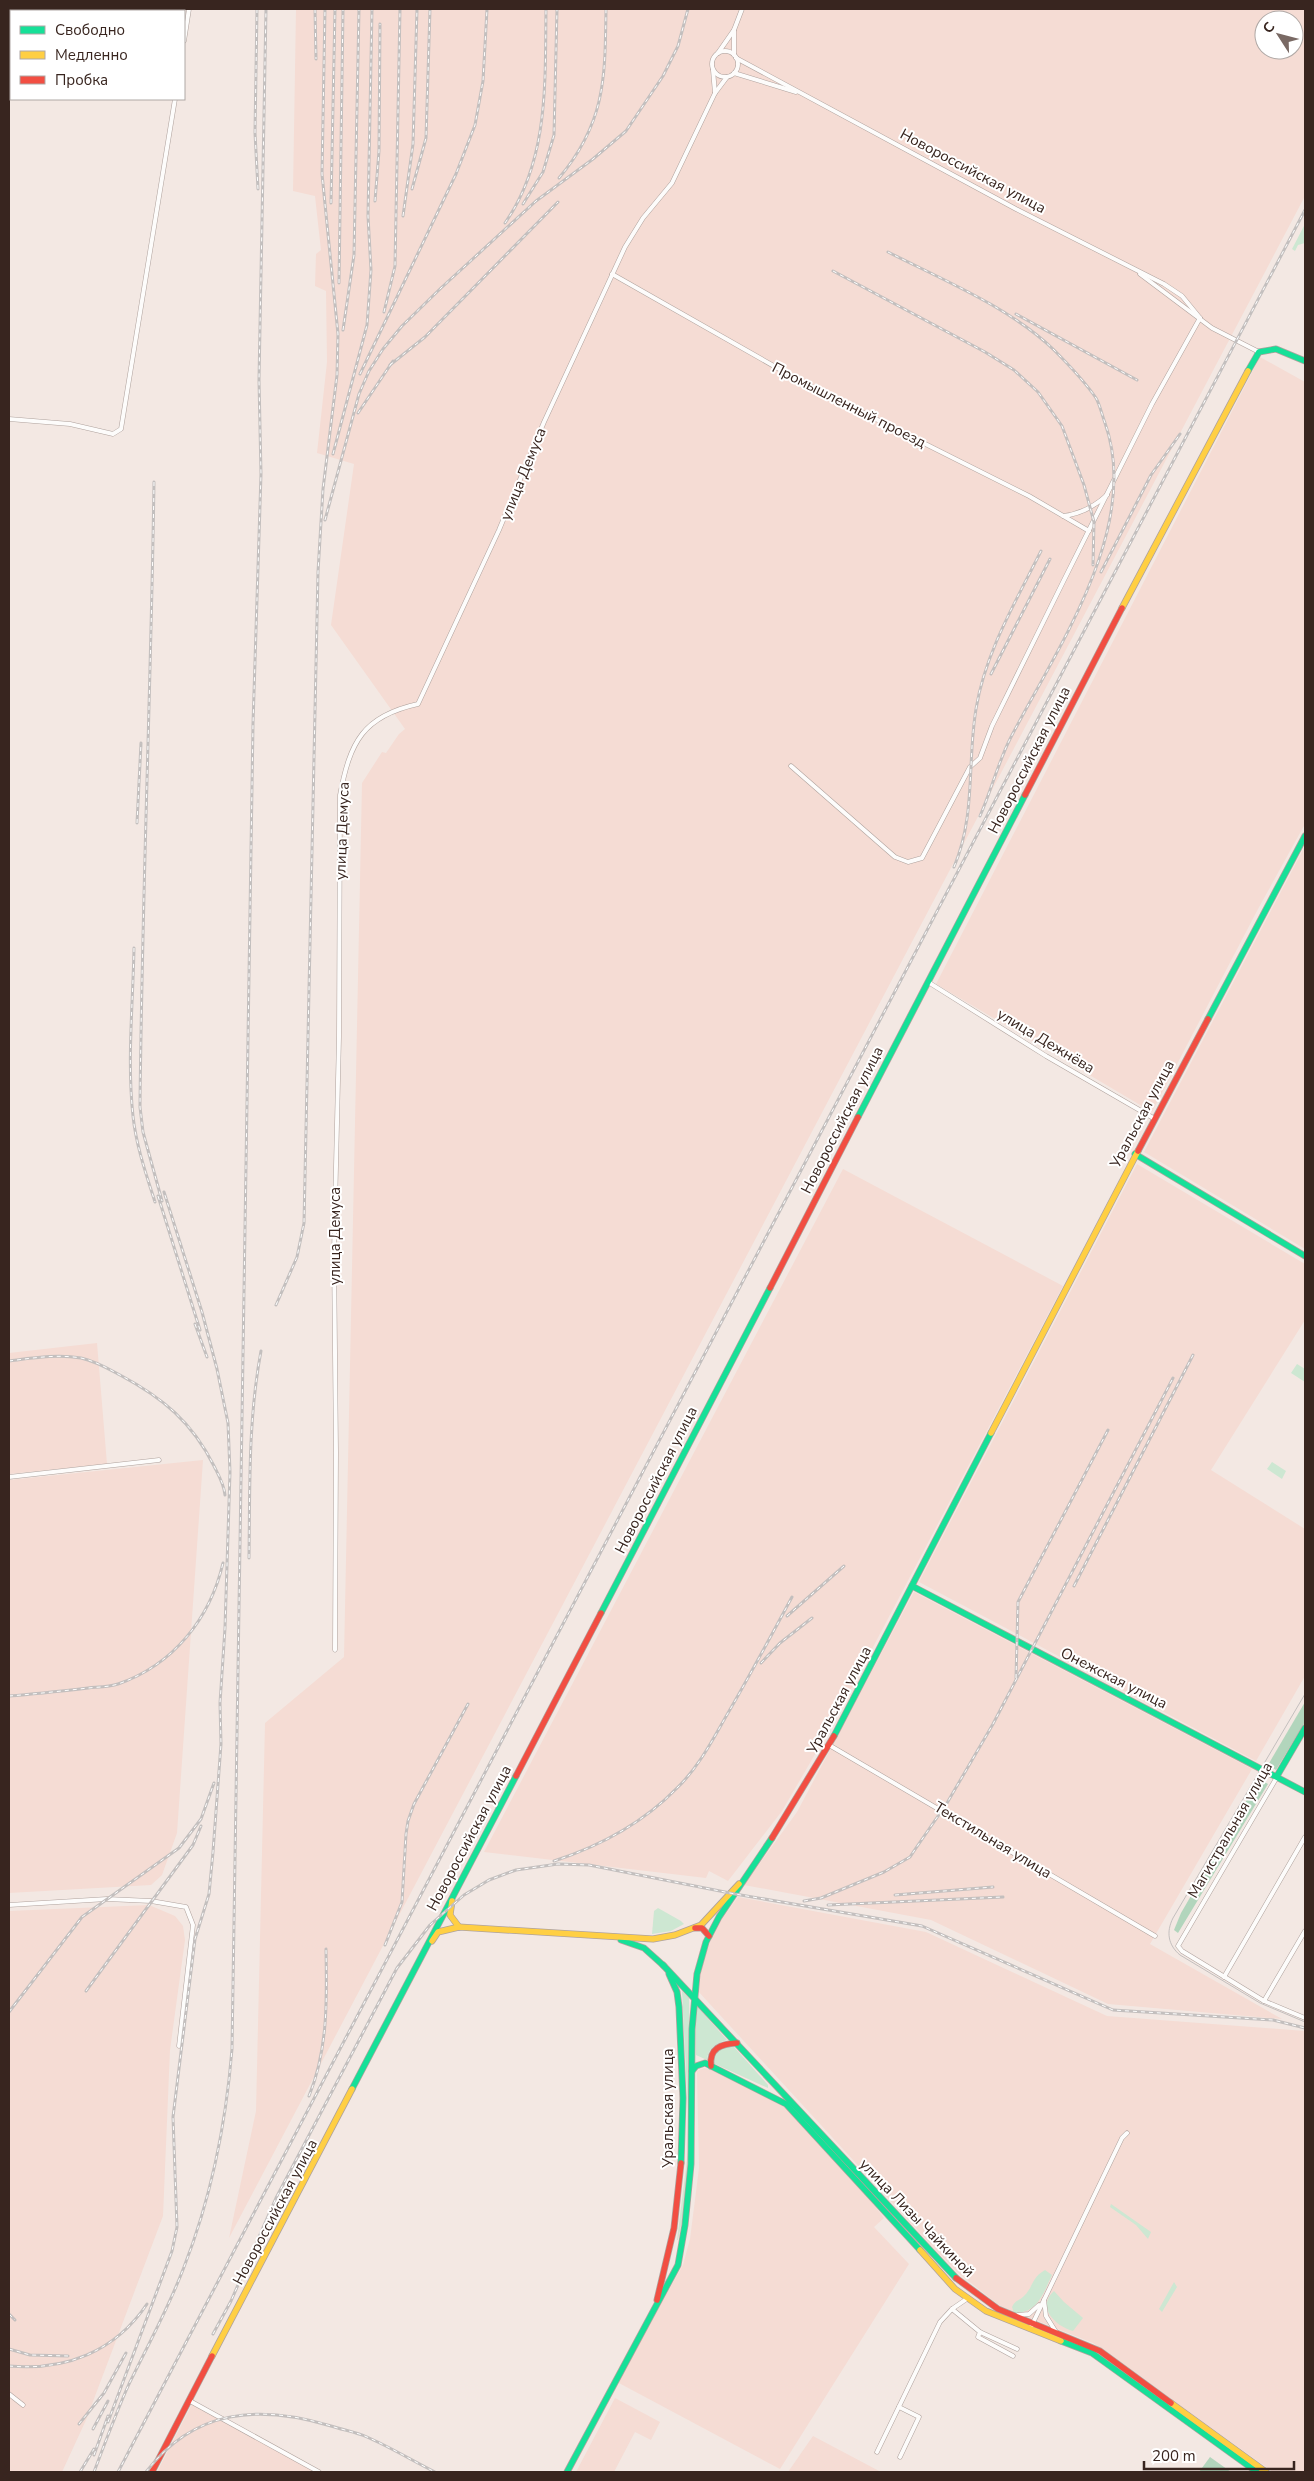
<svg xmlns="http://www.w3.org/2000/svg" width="1314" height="2481" font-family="'Nunito Sans',sans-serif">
<rect width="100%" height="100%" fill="#f3e8e3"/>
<g fill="#f5dcd4" fill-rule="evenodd">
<path d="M296,9h1009v187l-1076,2042 27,-127 9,-388 79,-66 18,-874 20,-31 4,1 13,-19 6,-5 -74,-104 23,-161 -37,-11 10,-91 -1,-71 -11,-5 1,-32 5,-4 -6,-54 -22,-5zM1264,20h30v30h-30z"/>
<path d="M1260,357l45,25v442l-47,85 -106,203 -216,-128z"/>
<path d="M1305,846v403l-161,-97z"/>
<path d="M1137,1164l168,100v56l-94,150 94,59v147l-49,85 -337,-179z"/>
<path d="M843,1169l220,117 -161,306 -70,133 -50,86 -54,70 -19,-10 -3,7 -222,-26z"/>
<path d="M97,1343l10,121 -98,10v-121z"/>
<path d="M203,1460l-26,373 -15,42 -11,10 -142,8v-413z"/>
<path d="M914,1592l338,177 -102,175 132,75 -174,-15 -177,-84 -187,-35 53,-73z"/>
<path d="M738,1897l188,35 181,84 198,15v441h-32l-180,-129 -93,-37 -43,-34 -26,-27 -234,-255 7,-31 11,-30z"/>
<path d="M149,1905l26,11 8,10 2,14 -15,110 -7,166 -77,204 -24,52h-53v-561z"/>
<path d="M704,2068l8,2 59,27 17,13 75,81 21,27 -10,9 35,37 -129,205 -163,-87 66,-117 7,-26 9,-71 -2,-97z"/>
<path d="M615,2398l45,24 -9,18 -16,-8 -21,40h-38z"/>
<path d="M192,2404l123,68h-158z"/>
<path d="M813,2436l68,36h-93z"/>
</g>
<g fill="#cde7d2">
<path d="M1305,224v19l-7,2 -3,6 -3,-2z"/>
<path d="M1297,1364l8,5v13l-14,-9z"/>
<path d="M1272,1462l14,9 -4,8 -15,-10z"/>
<path d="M658,1908l23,13 3,3 -13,7 -19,3 2,-23z"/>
<path d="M682,1991l7,7 2,132h-2z"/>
<path d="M695,2004l32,36c-11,3 -19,8 -20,20l-11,-5z"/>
<path d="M728,2046l6,1 34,38v3l-55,-25c-1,-10 4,-16 15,-17z"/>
<path d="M689,2143c5,20 -6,75 -11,97h-1z"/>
<path d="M1111,2204l40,28 -3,7 -12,-14 -26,-18z"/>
<path d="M1045,2270l7,5c-9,19 -14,38 -38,38l-2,-6c3,-7 7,-6 12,-11 10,-10 7,-18 21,-26z"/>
<path d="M1174,2282l3,5 -15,25 -3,-3z"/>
<path d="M1054,2291l10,11 19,16 -10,13c-18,-5 -37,-24 -19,-40z"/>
</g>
<g fill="#b2d5bc">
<path d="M1305,1702v20l-29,48 -8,-5z"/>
<path d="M1259,1779l9,5 -90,149 -4,-3 7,-17z"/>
<path d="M1210,2457l21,15h-32z"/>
</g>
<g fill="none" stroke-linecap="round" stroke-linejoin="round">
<g stroke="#afa29d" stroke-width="5">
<g id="street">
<path d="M734,30v25"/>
<path d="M184,41l5,-32"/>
<circle cx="725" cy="64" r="13"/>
<path d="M718,53l16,-23 8,-21"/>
<path d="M736,58l280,151 148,75 18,12 18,22"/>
<path d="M713,70l2,23"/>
<path d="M734,73l62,19"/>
<path d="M612,274l190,108 227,114 60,35"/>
<path d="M1140,274l72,54 47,24"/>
<path d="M9,419l61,5 43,10 8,-5 54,-330"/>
<path d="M1063,516c17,-2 31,-9 44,-21"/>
<path d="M791,766l104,91 13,5 14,-4 48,-91 10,-9 12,-32 71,-144 89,-178 48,-86"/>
<path d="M928,982l118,74 109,63"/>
<path d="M9,1477l150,-17"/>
<path d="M335,1650l1,-198 -2,-200 5,-215 1,-242c10,-53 23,-79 78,-91l81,-174 45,-108 81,-175 18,-29 29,-35 43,-90 12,-16"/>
<path d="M829,1745l326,191"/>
<path d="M1277,1777l-99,169 4,5 82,50 41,17"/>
<path d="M9,1905l98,-6 44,2 35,6 7,18 -14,121"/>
<path d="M1224,1977l81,-140"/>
<path d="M1264,2001l41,-70"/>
<path d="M1044,2300l2,16 10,16"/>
<path d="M952,2309l28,23 -2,5 35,19"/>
<path d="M1018,2315l11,-1 10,-9"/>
<path d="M1030,2329l92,-191 5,-5"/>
<path d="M980,2332l37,17"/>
<path d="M9,2394l14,11"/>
<path d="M190,2401l129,71"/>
<path d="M899,2407l20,10 -19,40"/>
<path d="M877,2452l63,-130 12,-13 16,-11"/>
</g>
</g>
<g stroke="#afa29d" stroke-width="7">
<g id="fast">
<path d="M1248,371l11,-19 17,-3 29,12"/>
<path d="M1208,1019l97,-183"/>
<path d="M858,1117l167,-322"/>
<path d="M1135,1154l170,102"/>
<path d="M912,1586l393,206"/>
<path d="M601,1613l169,-325"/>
<path d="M834,1736l157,-303"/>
<path d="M1277,1776l28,-48"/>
<path d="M621,1940l23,8 20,18"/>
<path d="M663,1965l293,313"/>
<path d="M669,1974l8,18 2,15 4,91 -2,65"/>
<path d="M692,2071l4,-5 9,-3 81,41 134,146"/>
<path d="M352,2089l164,-313"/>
<path d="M1061,2341l31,12 165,119"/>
<path d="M567,2472l111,-207 7,-40 6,-61 1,-135 5,-55 9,-32 13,-25 53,-79"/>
</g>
</g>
<g stroke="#afa29d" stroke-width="7">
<g id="slow">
<path d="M1122,608l126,-237"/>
<path d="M991,1433l147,-282"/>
<path d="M452,1901l-2,14 9,12"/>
<path d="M432,1941l6,-9 21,-5 194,12 22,-4 26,-10 38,-41"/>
<path d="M920,2250l35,39 31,22 75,30"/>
<path d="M212,2356l140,-267"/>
<path d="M1171,2403l95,69"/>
</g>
</g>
<g stroke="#afa29d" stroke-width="7">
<g id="jam">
<path d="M1025,795l97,-187"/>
<path d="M1138,1151l70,-132"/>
<path d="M770,1288l88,-171"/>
<path d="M516,1776l85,-163"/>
<path d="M772,1838l62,-102"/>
<path d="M695,1928h7l7,8"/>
<path d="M711,2066c-2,-18 10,-22 26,-23"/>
<path d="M956,2278l42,31 102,42 71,52"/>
<path d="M657,2300l17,-72 7,-65"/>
<path d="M152,2472l60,-116"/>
</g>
</g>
<use href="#street" stroke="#fdfcfb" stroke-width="4"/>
<use href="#fast" stroke="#16e098" stroke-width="5.5"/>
<use href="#slow" stroke="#ffcf43" stroke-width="5.5"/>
<use href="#jam" stroke="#f24e42" stroke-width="5.5"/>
<path stroke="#c3bfbe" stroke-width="1" d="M1305,1694l-132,224c-7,14 -5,27 7,37l80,48 45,19"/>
<g stroke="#c3bfbe" stroke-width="3">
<g id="rail">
<path d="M257,9l-2,124 3,56"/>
<path d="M315,9l1,50"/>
<path d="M559,178c47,-56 46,-101 47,-169"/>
<path d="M412,189l14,-51 4,-129"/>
<path d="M375,201l4,-50 1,-127"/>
<path d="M331,203l4,-194"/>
<path d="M523,204l20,-32 11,-37 3,-126"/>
<path d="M403,216l10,-72 4,-135"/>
<path d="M505,223c44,-63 40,-140 41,-214"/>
<path d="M888,252c53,27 123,56 166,98 14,14 31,32 42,48 4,7 6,17 9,25 37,104 -48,225 -95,316 -12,24 -19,52 -30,77"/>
<path d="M833,271l152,81 29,18 24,22 24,34 22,59 10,37 -1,43"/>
<path d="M339,283l4,-274"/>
<path d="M384,312l11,-46 5,-257"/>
<path d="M1016,314l121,66"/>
<path d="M343,330l11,-75 5,-246"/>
<path d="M390,365l35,-28 133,-135"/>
<path d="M360,374l96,-200 19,-49 8,-44 4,-72"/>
<path d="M358,413l35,-52"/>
<path d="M333,454l34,-129 4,-55 -3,-54 4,-207"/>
<path d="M154,482c-3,208 -12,416 -14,625l3,25 19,69"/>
<path d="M325,520l34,-126 10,-23 14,-22 19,-23 39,-38 95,-87 57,-42 33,-28 37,-55 15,-30 10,-37"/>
<path d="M1101,572l50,-97 29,-41"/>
<path d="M991,674l59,-115"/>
<path d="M137,823l4,-80"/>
<path d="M954,867c22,-52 13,-104 22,-158 9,-56 40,-108 65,-158"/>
<path d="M134,948c-1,55 -7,113 -1,168 3,29 13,58 22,86"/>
<path d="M158,1196l42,134"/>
<path d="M276,1305l21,-48 7,-34 14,-651 5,-83 14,-114 1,-41 -16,-160 3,-165"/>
<path d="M195,1324l12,33"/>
<path d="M9,1361c24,-3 48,-7 72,-3 14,3 26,10 39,17 43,23 72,47 94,91 5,10 10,18 11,29"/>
<path d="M249,1558c1,-69 -1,-138 12,-207"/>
<path d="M1074,1586l119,-231"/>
<path d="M787,1616l57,-50"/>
<path d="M761,1663l19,-20 32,-25"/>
<path d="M1016,1678l2,-76 90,-172"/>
<path d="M9,1696c26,-2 53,-5 79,-8 10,-1 21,-1 30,-4 55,-19 92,-65 105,-121"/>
<path d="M554,1861c46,-15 89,-38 123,-73 20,-19 34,-45 47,-68 24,-41 46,-82 68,-123"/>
<path d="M895,1895l98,-8"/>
<path d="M804,1901l17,-3 63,-26 26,-15 6,-9 31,-45 46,-79 180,-346"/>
<path d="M828,1905l175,-8"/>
<path d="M385,1945l17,-43 4,-68 2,-13 6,-17 54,-100"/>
<path d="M86,1991l107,-146 8,-19"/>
<path d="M9,2012l73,-95 97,-69 22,-29 13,-36"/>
<path d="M309,2096c19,-46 18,-97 17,-147"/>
<path d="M9,2314l6,6"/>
<path d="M213,2334l18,-33 45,-103 121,-230 33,-43 34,-30 25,-15 27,-10 42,-6 31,1 146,29 187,32 191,84 160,10 32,8"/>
<path d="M9,2349l21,6 38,1"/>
<path d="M9,2366c56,5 106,-14 138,-62"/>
<path d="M108,2422l64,-171 5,-24 -4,-110 22,-178 14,-45 4,-42 8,-108 -1,-41 5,-75 5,-156 -2,-49 -11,-54 -15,-57 -38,-120"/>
<path d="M79,2424l25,-31 22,-40"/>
<path d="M93,2429l15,-28"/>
<path d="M94,2455l14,-39"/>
<path d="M80,2472l14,-23"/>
<path d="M94,2472c11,-29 22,-59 35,-88 19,-39 40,-77 55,-117 27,-69 42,-144 48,-218l21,-1325 8,-250 -2,-94 7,-371"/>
<path d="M118,2472l1187,-2262"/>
<path d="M146,2472c48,-63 113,-68 185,-46 12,4 25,6 36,11 23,10 46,24 68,35"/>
</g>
</g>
<use href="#rail" stroke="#fff" stroke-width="1" stroke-dasharray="4" stroke-linecap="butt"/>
</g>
<g text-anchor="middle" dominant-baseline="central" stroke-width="4" stroke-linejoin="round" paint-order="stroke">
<g font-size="15" fill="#38251f" stroke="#fff">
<text transform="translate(973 171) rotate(28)">Новороссийская улица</text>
<text transform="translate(849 405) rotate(27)">Промышленный проезд</text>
<text transform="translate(523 474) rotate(-68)">улица Демуса</text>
<text transform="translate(1029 760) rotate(-63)">Новороссийская улица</text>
<text transform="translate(342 831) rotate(-88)">улица Демуса</text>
<text transform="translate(1046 1041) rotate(31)">улица Дежнёва</text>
<text transform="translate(1142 1114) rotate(-62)">Уральская улица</text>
<text transform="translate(842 1120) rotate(-63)">Новороссийская улица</text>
<text transform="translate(335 1236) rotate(-90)">улица Демуса</text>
<text transform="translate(656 1480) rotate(-63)">Новороссийская улица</text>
<text transform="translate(1114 1678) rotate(27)">Онежская улица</text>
<text transform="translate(839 1700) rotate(-62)">Уральская улица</text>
<text transform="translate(1230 1830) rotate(-60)">Магистральная улица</text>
<text transform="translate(469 1838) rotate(-62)">Новороссийская улица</text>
<text transform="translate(993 1840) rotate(31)">Текстильная улица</text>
<text transform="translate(668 2108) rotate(-90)">Уральская улица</text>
<text transform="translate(275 2212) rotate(-62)">Новороссийская улица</text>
<text transform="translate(917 2218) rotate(46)">улица Лизы Чайкиной</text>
</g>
</g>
<rect width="1314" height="2481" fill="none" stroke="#38251f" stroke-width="20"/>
<rect x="10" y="10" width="175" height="90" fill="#ffffff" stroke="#afa8a5"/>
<rect x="20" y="26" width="25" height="8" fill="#16e098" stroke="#afa8a5"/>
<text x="55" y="35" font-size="15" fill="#38251f">Свободно</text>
<rect x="20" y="51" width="25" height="8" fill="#ffcf43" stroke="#afa8a5"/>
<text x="55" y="60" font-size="15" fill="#38251f">Медленно</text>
<rect x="20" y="76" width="25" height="8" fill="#f24e42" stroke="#afa8a5"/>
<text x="55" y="85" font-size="15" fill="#38251f">Пробка</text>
<g transform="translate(1279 35) rotate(306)"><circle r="24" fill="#ffffff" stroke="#afa8a5"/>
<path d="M0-4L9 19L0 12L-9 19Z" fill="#796964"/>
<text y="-8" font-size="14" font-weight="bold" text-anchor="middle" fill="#38251f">С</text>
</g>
<path d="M1144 2461v8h150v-8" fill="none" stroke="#38251f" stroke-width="2.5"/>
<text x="1152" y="2461" font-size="15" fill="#38251f" stroke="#ffffff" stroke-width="4" paint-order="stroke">200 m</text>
</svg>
